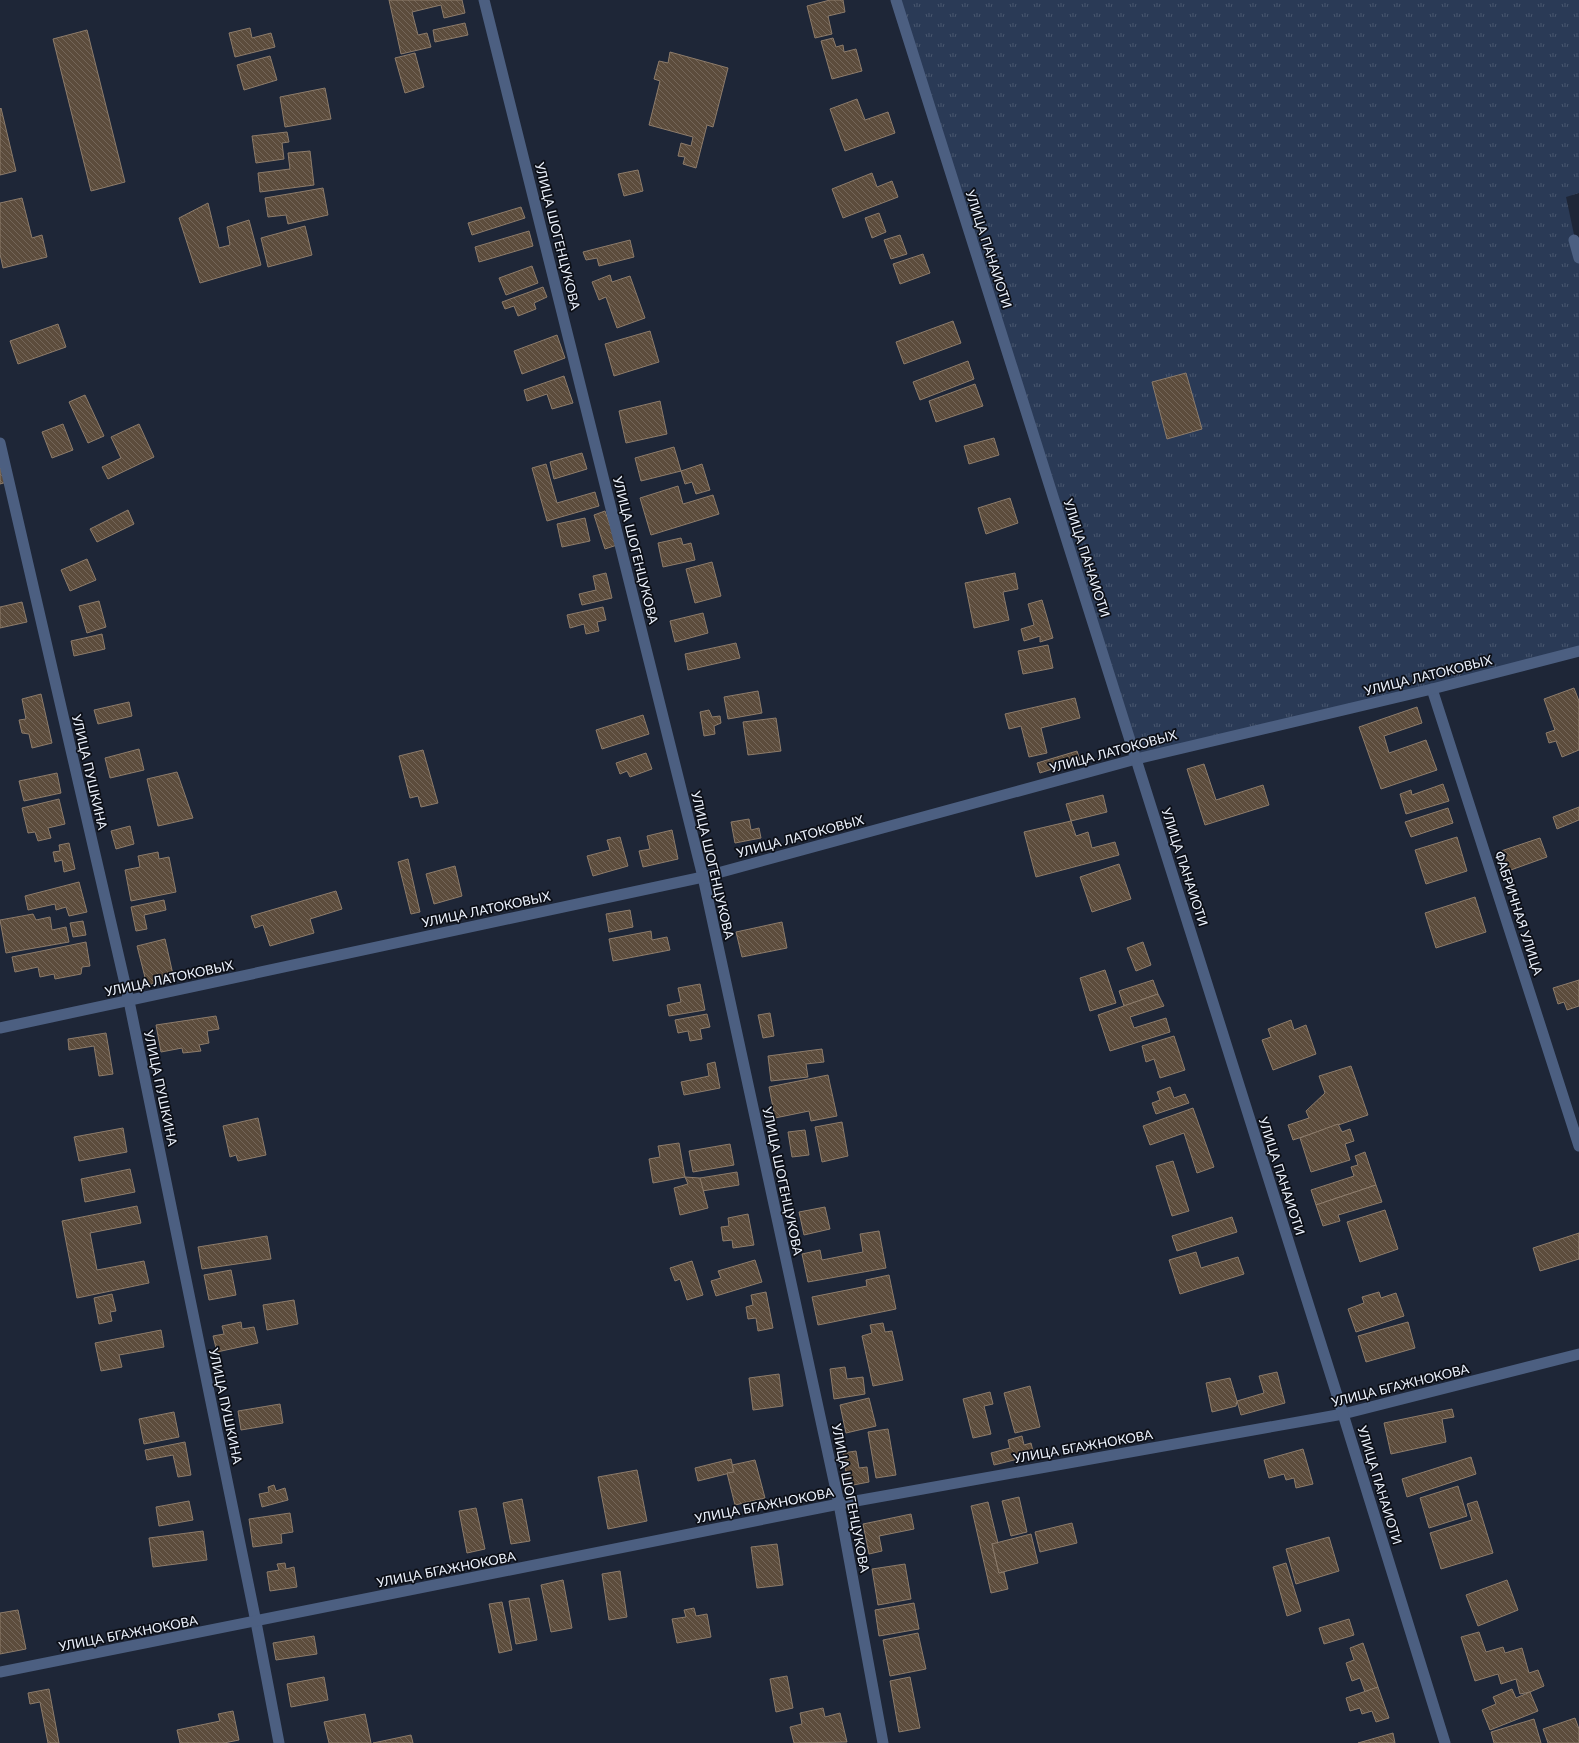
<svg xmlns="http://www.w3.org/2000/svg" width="1579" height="1743" font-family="Lato,sans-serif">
<defs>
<pattern id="grass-tufts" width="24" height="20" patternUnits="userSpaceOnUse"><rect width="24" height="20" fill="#2a3a56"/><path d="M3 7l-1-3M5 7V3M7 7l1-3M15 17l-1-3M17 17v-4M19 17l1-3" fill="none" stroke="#49576f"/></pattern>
<pattern id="building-back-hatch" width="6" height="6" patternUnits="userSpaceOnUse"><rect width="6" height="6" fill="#5c4c3c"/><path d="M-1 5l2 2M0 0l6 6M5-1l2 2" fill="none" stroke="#746659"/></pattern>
</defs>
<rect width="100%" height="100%" fill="#1e2637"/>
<path fill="url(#grass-tufts)" d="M896,0h683v193l-13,4 13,61v393l-443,108z"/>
<g fill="url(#building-back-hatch)" stroke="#8d7c6b">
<path d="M389,0h73l3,13 -21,5 -3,-13 -29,7 6,23 9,-2 4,14 -30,7z"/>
<path d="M830,0h13l2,12 -17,4 4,18 -17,4 -8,-32z"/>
<path d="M465,23l3,12 -33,7 -2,-12z"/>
<path d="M250,28l2,10 19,-5 4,14 -40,10 -6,-24z"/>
<path d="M87,30l38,152 -34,9 -38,-152z"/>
<path d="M833,38l3,9 7,-2 1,7 12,-3 6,22 -30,8 -11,-38z"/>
<path d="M670,52l58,16 -15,59 -6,-2 -11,43 -13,-4 2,-7 -7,-1 3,-13 10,3 2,-9 -44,-12 11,-44 -6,-2 5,-18 9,2z"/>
<path d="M415,53l9,34 -19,6 -10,-35z"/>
<path d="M270,56l7,24 -33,10 -7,-25z"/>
<path d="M325,88l6,31 -46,8 -5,-30z"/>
<path d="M857,99l8,21 23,-8 7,21 -50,18 -15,-42z"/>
<path d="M1,108l15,63 -16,4v-66z"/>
<path d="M287,132l2,10 -7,1 2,16 -28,4 -4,-27z"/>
<path d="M310,151l4,34 -54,7 -2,-19 32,-4 -2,-16z"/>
<path d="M638,170l5,21 -19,5 -6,-22z"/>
<path d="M872,173l5,14 15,-6 6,16 -55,21 -11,-29z"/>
<path d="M323,188l5,27 -40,9 -2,-9 -18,2 -3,-19z"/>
<path d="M22,198l10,40 10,-3 5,22 -44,11 -3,-14v-51z"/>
<path d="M208,203l11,45 11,-3 -3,-18 22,-7 12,45 -61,18 -21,-65z"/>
<path d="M521,207l4,11 -53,17 -4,-12z"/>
<path d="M879,213l7,19 -14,6 -7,-20z"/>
<path d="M305,226l7,29 -44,12 -7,-29z"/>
<path d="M529,231l4,15 -54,16 -4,-15z"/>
<path d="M900,235l7,19 -16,5 -7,-19z"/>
<path d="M630,240l4,17 -35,9 -2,-8 -11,2 -3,-8z"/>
<path d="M923,254l7,19 -30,11 -7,-20z"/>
<path d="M532,266l6,17 -32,12 -7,-17z"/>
<path d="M610,275l2,7 18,-6 15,42 -28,10 -11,-31 -7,3 -7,-18z"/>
<path d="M543,287l4,10 -13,6 2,6 -18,7 -4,-10 -9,3 -3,-7z"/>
<path d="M953,321l8,22 -57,21 -8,-22z"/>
<path d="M58,324l8,23 -48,17 -8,-23z"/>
<path d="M650,331l9,31 -45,14 -9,-32z"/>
<path d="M557,335l8,23 -43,16 -8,-23z"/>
<path d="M968,361l6,18 -54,21 -7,-18z"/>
<path d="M1186,373l16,56 -35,10 -15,-57z"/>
<path d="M564,376l9,27 -21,6 -5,-15 -20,7 -3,-11z"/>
<path d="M975,384l8,22 -47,16 -7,-21z"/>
<path d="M85,395l19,41 -16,7 -19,-41z"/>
<path d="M660,401l7,33 -41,9 -7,-32z"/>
<path d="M63,424l10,26 -21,8 -10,-26z"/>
<path d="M139,424l15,33 -46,22 -6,-12 19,-9 -10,-21z"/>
<path d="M994,438l5,17 -30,9 -5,-18z"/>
<path d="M674,447l7,24 -40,10 -6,-23z"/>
<path d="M582,453l5,16 -33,10 -4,-17z"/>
<path d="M0,459l7,23 -7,2z"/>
<path d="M546,464l11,39 38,-11 4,14 -52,15 -15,-53z"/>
<path d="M702,464l8,26 -14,4 -4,-12 -7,2 -4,-13z"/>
<path d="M678,486l5,18 30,-9 6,19 -68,21 -11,-37z"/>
<path d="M1010,498l8,25 -32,11 -8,-26z"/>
<path d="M128,510l6,14 -37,18 -7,-13z"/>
<path d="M605,511l12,34 -12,4 -11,-34z"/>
<path d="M585,518l5,23 -28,6 -5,-23z"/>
<path d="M681,538l2,7 8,-2 4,17 -32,7 -5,-24z"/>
<path d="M87,559l9,21 -26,11 -9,-21z"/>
<path d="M712,562l9,34 -26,7 -9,-34z"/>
<path d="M606,573l6,25 -30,7 -3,-11 17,-4 -3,-14z"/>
<path d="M1015,573l3,16 -15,3 6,28 -35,8 -9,-45z"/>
<path d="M1042,600l11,38 -13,4v-6l-16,5 -3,-12 13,-4 -6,-21z"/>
<path d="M99,601l7,26 -19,6 -8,-27z"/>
<path d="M22,602l5,20 -27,6v-21z"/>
<path d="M603,607l3,13 -9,2 2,9 -13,3 -2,-10 -14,4 -3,-13z"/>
<path d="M703,613l5,20 -33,9 -5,-21z"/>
<path d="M102,634l3,15 -31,7 -3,-15z"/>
<path d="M736,643l4,15 -52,12 -3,-16z"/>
<path d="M1048,645l5,23 -30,6 -5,-23z"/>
<path d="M1574,688l5,13v49l-17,7 -6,-16 -7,2 -3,-10 9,-3 -11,-31z"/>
<path d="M758,691l4,22 -34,6 -4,-22z"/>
<path d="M41,694l11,49 -20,5 -3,-14 -7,-1 -3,-13 7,-1 -4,-20z"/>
<path d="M1075,698l5,20 -39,10 6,25 -18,4 -8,-31 -12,3 -4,-15z"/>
<path d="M129,702l3,14 -34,8 -4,-14z"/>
<path d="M1417,707l5,16 -38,13 5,17 37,-13 11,30 -56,19 -22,-62z"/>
<path d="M709,710l3,7 8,-1 1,7 -7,3 1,8 -11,2 -4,-24z"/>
<path d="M643,715l6,19 -47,15 -6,-19z"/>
<path d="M776,718l5,33 -33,4 -5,-33z"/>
<path d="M139,749l5,21 -34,8 -5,-20z"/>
<path d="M423,750l15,53 -17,4 -3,-11 -8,2 -11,-42z"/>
<path d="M1077,751l3,9 -40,13 -3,-10z"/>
<path d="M646,753l6,16 -22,8 -3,-6 -7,3 -4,-11z"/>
<path d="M1204,764l12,36 47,-15 6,20 -64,20 -18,-56z"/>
<path d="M177,772l16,46 -35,8 -11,-47z"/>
<path d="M57,773l4,20 -37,8 -5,-20z"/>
<path d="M1443,784l6,17 -43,13 -6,-20 11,-4 1,5z"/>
<path d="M1103,795l4,17 -36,9 -5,-17z"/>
<path d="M59,799l6,25 -17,4 3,10 -13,3 -3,-9 -7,1 -6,-25z"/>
<path d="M1579,807v13l-22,9 -4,-12z"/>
<path d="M1448,808l5,15 -42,14 -6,-15z"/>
<path d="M749,819l2,11 8,-2 2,10 -26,5 -4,-21z"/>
<path d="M1071,821l5,15 12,-4 4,16 23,-6 4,13 -83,22 -12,-45z"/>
<path d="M130,826l4,18 -18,5 -5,-18z"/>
<path d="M672,830l6,29 -35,8 -4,-16 11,-2 -3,-13z"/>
<path d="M620,837l8,29 -35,10 -6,-20 23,-6 -3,-10z"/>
<path d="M1457,837l10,34 -41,13 -11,-34z"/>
<path d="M1540,838l7,19 -39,14 -7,-20z"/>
<path d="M69,843l6,26 -11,3 -2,-12 -7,2 -2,-10 7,-1 -1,-6z"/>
<path d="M158,852l1,7 10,-2 7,35 -45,9 -6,-31 15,-3 -2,-11z"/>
<path d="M408,859l12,53 -9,2 -13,-52z"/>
<path d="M1119,864l12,35 -39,13 -12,-35z"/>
<path d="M455,866l7,30 -28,8 -8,-30z"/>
<path d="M79,882l8,30 -18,4 -3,-9 -10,3 -1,-6 -27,6 -3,-14z"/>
<path d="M336,891l6,18 -32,10 4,14 -44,13 -7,-21 -8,3 -4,-12z"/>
<path d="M1475,897l11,35 -50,16 -11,-35z"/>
<path d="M164,900l2,10 -22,5 3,14 -11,2 -5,-24z"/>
<path d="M630,910l3,17 -24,5 -3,-18z"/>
<path d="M33,914l3,6 14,-3 2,13 14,-3 3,15 -63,11 -6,-33z"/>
<path d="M83,921l3,14 -13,2 -3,-14z"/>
<path d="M782,922l5,26 -45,9 -6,-25z"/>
<path d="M651,931l1,9 15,-3 3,13 -57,11 -4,-22z"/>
<path d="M165,939l9,40 -27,6 -10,-39z"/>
<path d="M86,942l4,24 -8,1 -1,7 -26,5 -1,-5 -14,3 -2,-10 -23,5 -3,-15z"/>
<path d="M1143,942l8,23 -15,6 -9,-23z"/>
<path d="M1105,970l11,33 -26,8 -10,-33z"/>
<path d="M1153,980l5,14 -34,12 -5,-15z"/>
<path d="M1579,980v26l-12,4 -3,-8 -6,2 -5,-16z"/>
<path d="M700,984l5,26 -36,6 -2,-11 14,-3 -3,-14z"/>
<path d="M1158,994l6,12 -34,11 4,11 32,-10 4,14 -60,19 -12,-36z"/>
<path d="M770,1013l4,23 -11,2 -5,-23z"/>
<path d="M707,1014l3,13 -10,2 2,10 -12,2 -2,-10 -10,2 -3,-13z"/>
<path d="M216,1016l3,13 -12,2 2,12 -10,2 2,6 -18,2 -1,-5 -21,4 -5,-27z"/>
<path d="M1291,1020l3,10 12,-5 10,29 -43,16 -11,-30 9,-3 -3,-8z"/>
<path d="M106,1033l7,41 -14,2 -5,-30 -25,4 -1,-11z"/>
<path d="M1174,1036l11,34 -25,8 -6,-19 -8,3 -4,-16z"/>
<path d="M822,1049l2,13 -18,2 2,13 -37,4 -3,-25z"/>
<path d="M715,1062l5,26 -36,7 -3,-13 28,-6 -2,-12z"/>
<path d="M1351,1066l17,49 -75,25 -5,-15 21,-7 -3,-7 19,-18 -6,-17z"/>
<path d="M828,1075l9,41 -26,5 -2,-10 -34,7 -6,-31z"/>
<path d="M1170,1087l4,11 11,-4 4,9 -33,11 -4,-11 8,-3 -3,-8z"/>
<path d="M1193,1108l21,59 -17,6 -13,-40 -34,12 -7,-19z"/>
<path d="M258,1118l8,37 -28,6 -2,-6 -6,2 -7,-31z"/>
<path d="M842,1122l6,34 -26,6 -7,-35z"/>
<path d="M1338,1124l4,8 8,-3 4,12 -9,3 5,16 -39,12 -11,-34z"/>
<path d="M123,1128l4,24 -48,9 -5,-24z"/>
<path d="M805,1130l4,25 -17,2 -4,-25z"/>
<path d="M679,1143l6,34 -32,6 -4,-24 11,-2 -2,-11z"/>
<path d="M730,1144l4,21 -41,7 -4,-21z"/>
<path d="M1365,1152l11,33 -60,20 -5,-15 43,-14 -3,-9 7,-2 -3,-9z"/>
<path d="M1173,1161l16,50 -17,5 -16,-50z"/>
<path d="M130,1169l5,23 -50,10 -4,-23z"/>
<path d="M737,1172l2,13 -37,6 -2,-13z"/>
<path d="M685,1177l15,1 8,30 -28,7 -6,-27 14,-4z"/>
<path d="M1376,1185l6,17 -44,13 2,6 -17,5 -7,-21z"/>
<path d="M137,1206l4,17 -51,10 7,37 47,-9 5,22 -72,15 -15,-77z"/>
<path d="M825,1207l5,22 -26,6 -5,-23z"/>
<path d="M1385,1210l13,39 -38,13 -13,-40z"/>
<path d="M748,1214l6,31 -21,3 -1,-8 -9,1 -2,-14 8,-1 -1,-8z"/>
<path d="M1232,1217l5,15 -60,19 -5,-15z"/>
<path d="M879,1231l7,37 -78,14 -6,-28 18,-4 2,10 41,-8 -3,-18z"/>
<path d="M1579,1233v26l-39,12 -7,-23z"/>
<path d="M267,1236l4,23 -69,10 -4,-22z"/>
<path d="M1196,1252l5,16 37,-11 6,17 -64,20 -11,-34z"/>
<path d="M755,1260l7,22 -46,14 -5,-15 10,-3 -3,-7z"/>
<path d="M692,1261l11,34 -16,5 -7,-21 -5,2 -5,-13z"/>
<path d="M231,1270l5,25 -27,5 -5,-25z"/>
<path d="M889,1275l7,34 -78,16 -6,-28 55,-11 -1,-6z"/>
<path d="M766,1292l7,36 -15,3 -2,-13 -8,1 -2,-12 7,-2 -2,-10z"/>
<path d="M1379,1292l2,6 15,-5 8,23 -48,16 -8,-23 16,-6 -2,-6z"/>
<path d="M112,1294l4,17 -6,1 2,9 -13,3 -5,-26z"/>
<path d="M294,1300l4,24 -31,6 -4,-25z"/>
<path d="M241,1322l1,7 12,-2 4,16 -41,9 -4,-16 11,-2 -2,-8z"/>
<path d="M1408,1322l7,26 -49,14 -8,-26z"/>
<path d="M883,1323l2,9 7,-1 11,49 -30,6 -11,-50 10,-3 -2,-8z"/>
<path d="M161,1330l3,17 -45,8 3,12 -21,4 -6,-28z"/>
<path d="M845,1367l2,12 16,-2 2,17 -31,5 -4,-30z"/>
<path d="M1277,1372l8,31 -44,12 -4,-14 27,-8 -5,-17z"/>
<path d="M779,1374l4,32 -30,4 -4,-32z"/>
<path d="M1230,1378l7,23 -1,5 -24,6 -6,-29z"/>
<path d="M1030,1386l10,41 -25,6 -11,-40z"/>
<path d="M990,1392l3,12 -9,2 7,28 -18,4 -10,-39z"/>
<path d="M869,1398l7,28 -30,7 -6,-28z"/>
<path d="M280,1404l3,19 -42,7 -3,-19z"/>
<path d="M1452,1409l2,8 -12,2 4,23 -55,12 -7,-31z"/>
<path d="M174,1412l5,25 -35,7 -5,-25z"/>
<path d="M888,1429l8,46 -20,3 -8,-46z"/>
<path d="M1022,1436l2,9 7,-2 3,12 -40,10 -3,-12 19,-5 -2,-8z"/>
<path d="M185,1442l6,33 -13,2 -5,-22 -26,5 -2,-10z"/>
<path d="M1303,1449l10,35 -17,4 -2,-10 -8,2 -2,-6 -15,4 -5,-18z"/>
<path d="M856,1451l3,17 8,-1 2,15 -21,4 -5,-33z"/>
<path d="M1471,1457l5,17 -69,23 -5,-18z"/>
<path d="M731,1459l3,13 -36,9 -3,-13z"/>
<path d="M755,1460l10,38 -30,7 -8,-32 7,-1 -2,-7z"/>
<path d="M637,1470l10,51 -39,8 -10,-52z"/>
<path d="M274,1485l2,6 9,-3 3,12 -26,7 -3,-13 10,-2 -1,-5z"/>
<path d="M1458,1486l9,30 -38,12 -9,-30z"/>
<path d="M1019,1497l8,35 -16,4 -9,-35z"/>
<path d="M522,1499l8,42 -19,3 -8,-41z"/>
<path d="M189,1501l4,19 -34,6 -3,-19z"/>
<path d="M1477,1501l16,52 -52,16 -11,-36 42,-13 -5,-16z"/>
<path d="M988,1502l10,41 -6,1 7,29 5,-1 4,17 -17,4 -20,-87z"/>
<path d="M476,1508l9,41 -18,4 -8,-42z"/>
<path d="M290,1513l3,19 -12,2 1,9 -29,4 -4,-28z"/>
<path d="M911,1514l3,15 -35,7 3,15 -13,3 -6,-30z"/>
<path d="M1072,1523l5,20 -37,9 -5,-20z"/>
<path d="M203,1531l4,29 -54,7 -4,-29z"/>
<path d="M1031,1534l7,29 -39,10 -7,-29z"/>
<path d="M1329,1537l10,34 -43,13 -10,-35z"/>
<path d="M777,1544l6,41 -26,3 -6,-41z"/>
<path d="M285,1563l1,6 8,-2 3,20 -27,4 -3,-19 12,-2 -2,-6z"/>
<path d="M1286,1563l15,48 -14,5 -14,-49z"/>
<path d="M905,1564l6,35 -33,6 -6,-36z"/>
<path d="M620,1571l7,46 -18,3 -7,-46z"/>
<path d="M563,1580l9,48 -21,4 -10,-47z"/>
<path d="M1507,1580l11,30 -40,16 -12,-31z"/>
<path d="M529,1598l8,42 -21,4 -7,-43z"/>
<path d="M502,1602l10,48 -13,3 -10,-49z"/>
<path d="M914,1603l5,26 -40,7 -4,-26z"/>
<path d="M694,1608l2,8 11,-2 4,23 -34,6 -5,-24 14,-2 -2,-7z"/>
<path d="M18,1610l8,39 -26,5v-41z"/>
<path d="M1349,1619l5,16 -30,9 -5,-16z"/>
<path d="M1479,1632l7,20 17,-5 2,6 17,-5 7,25 9,-3 6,16 -14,6 -10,2 -4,-15 -15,5 -3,-10 -23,7 -14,-44z"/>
<path d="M918,1633l8,36 -36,7 -7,-36z"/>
<path d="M314,1636l3,18 -41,6 -3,-17z"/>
<path d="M1363,1643l15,44 -13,5 -5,-14 -8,3 -6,-18 8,-3 -4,-12z"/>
<path d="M787,1676l6,32 -17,4 -6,-33z"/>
<path d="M324,1677l4,23 -37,7 -4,-23z"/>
<path d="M910,1677l10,51 -21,4 -9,-51z"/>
<path d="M1378,1687l11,31 -13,4 -4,-11 -10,3 -2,-6 -10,3 -4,-13z"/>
<path d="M49,1689l10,54h-11l-8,-41 -10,2 -2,-11z"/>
<path d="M1512,1689l4,9 14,-6 8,19 -48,19 -8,-20 14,-6 -3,-7z"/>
<path d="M823,1708l2,9 15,-4 7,29 -53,1 -4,-16 12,-3 -2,-11z"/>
<path d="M233,1711l6,29 -15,3h-44l-3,-13 43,-9 -2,-7z"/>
<path d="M365,1714l6,29h-42l-5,-21z"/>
<path d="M1575,1718l4,11v14h-31l-5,-14z"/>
<path d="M1534,1719l7,24h-47l-3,-11z"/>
<path d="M1393,1733l2,10h-37z"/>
<path d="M411,1735l2,8h-40z"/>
</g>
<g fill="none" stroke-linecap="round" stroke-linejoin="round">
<g stroke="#4c5f81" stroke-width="11">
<path d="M484,0l219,877 136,627 44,239"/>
<path d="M1574,240l5,18"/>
<path d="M0,443l129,558 127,621 23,121"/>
<path d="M1432,689l147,457"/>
<path d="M0,1028l703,-151 433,-118 296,-70 147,-38"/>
<path d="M0,1672l839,-168 504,-90 236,-60"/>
</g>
<path stroke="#4c5f81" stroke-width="11" d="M896,0l447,1414 102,329"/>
</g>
<g text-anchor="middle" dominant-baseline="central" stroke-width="3.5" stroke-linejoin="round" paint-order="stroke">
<g font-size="13" fill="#ecf2fd" stroke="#0c0f17">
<text transform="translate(558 236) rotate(76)">УЛИЦА ШОГЕНЦУКОВА</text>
<text transform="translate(989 249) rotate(72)">УЛИЦА ПАНАИОТИ</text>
<text transform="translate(636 550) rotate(76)">УЛИЦА ШОГЕНЦУКОВА</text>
<text transform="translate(1087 558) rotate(72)">УЛИЦА ПАНАИОТИ</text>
<text transform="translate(1428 675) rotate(-14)">УЛИЦА ЛАТОКОВЫХ</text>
<text transform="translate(1113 751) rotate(-15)">УЛИЦА ЛАТОКОВЫХ</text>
<text transform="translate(90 772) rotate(77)">УЛИЦА ПУШКИНА</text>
<text transform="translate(800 836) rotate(-15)">УЛИЦА ЛАТОКОВЫХ</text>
<text transform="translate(713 865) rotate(77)">УЛИЦА ШОГЕНЦУКОВА</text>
<text transform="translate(1185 867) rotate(72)">УЛИЦА ПАНАИОТИ</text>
<text transform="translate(486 909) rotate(-12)">УЛИЦА ЛАТОКОВЫХ</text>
<text transform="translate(1519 913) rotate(72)">ФАБРИЧНАЯ УЛИЦА</text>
<text transform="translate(169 978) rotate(-12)">УЛИЦА ЛАТОКОВЫХ</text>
<text transform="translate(161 1088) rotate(78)">УЛИЦА ПУШКИНА</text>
<text transform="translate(1282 1176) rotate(72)">УЛИЦА ПАНАИОТИ</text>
<text transform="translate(783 1181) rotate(78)">УЛИЦА ШОГЕНЦУКОВА</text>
<text transform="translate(1400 1385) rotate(-14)">УЛИЦА БГАЖНОКОВА</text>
<text transform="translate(226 1406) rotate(78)">УЛИЦА ПУШКИНА</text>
<text transform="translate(1083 1446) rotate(-10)">УЛИЦА БГАЖНОКОВА</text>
<text transform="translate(1380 1485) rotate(73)">УЛИЦА ПАНАИОТИ</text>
<text transform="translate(851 1498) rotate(79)">УЛИЦА ШОГЕНЦУКОВА</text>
<text transform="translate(764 1505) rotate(-11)">УЛИЦА БГАЖНОКОВА</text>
<text transform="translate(446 1569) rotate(-11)">УЛИЦА БГАЖНОКОВА</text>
<text transform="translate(128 1633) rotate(-11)">УЛИЦА БГАЖНОКОВА</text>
</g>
</g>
</svg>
